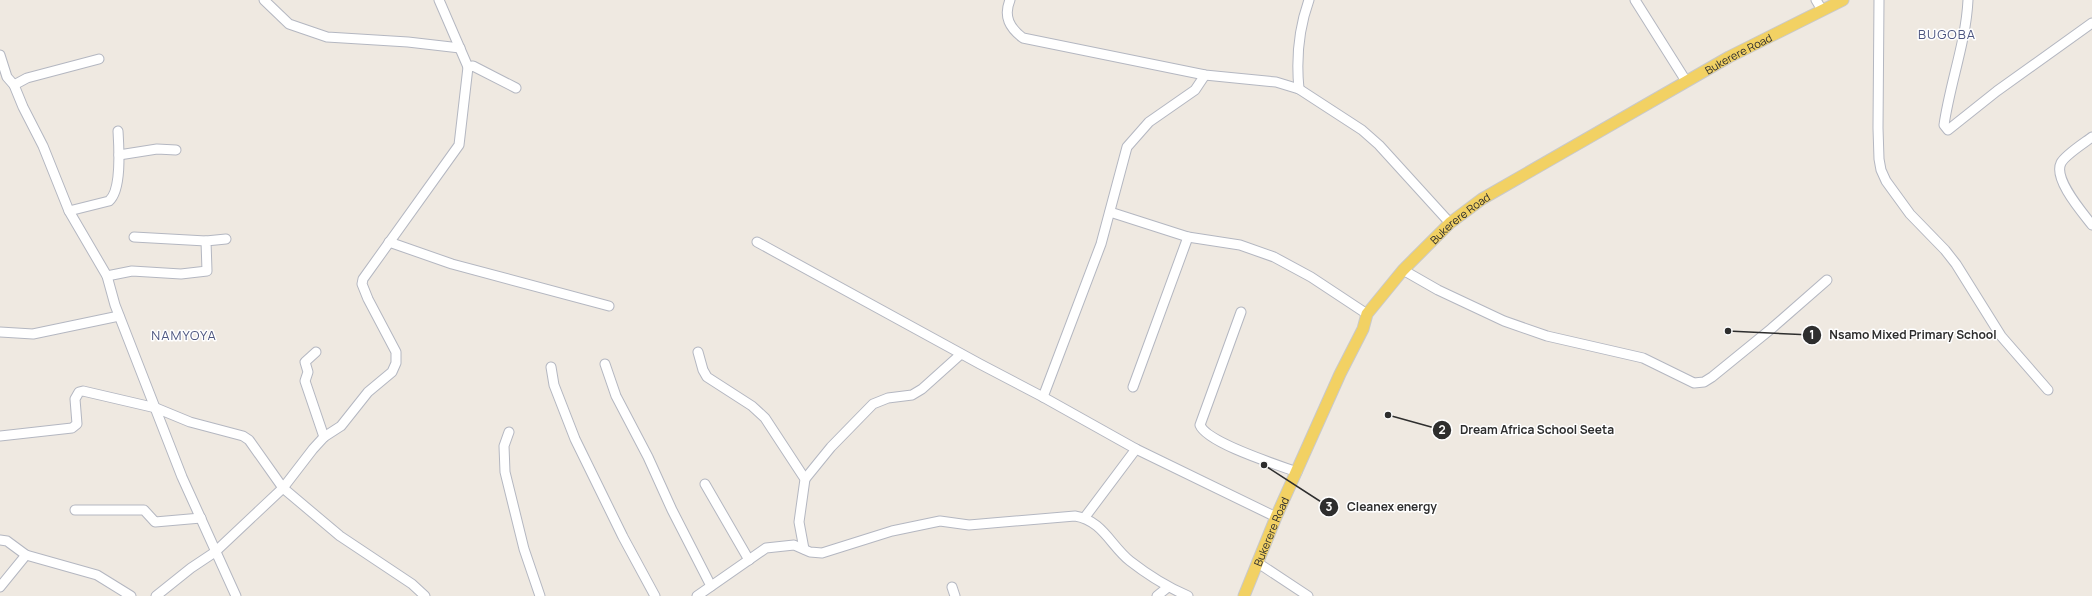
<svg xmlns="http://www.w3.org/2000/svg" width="2092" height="596" font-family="Manrope,sans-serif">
<rect width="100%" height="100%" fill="#efe9e1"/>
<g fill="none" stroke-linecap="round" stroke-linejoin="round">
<g stroke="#b4b7c1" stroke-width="11">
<g id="minor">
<path d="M264,0l25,24 38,13 81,5 52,6"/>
<path d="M439,0l29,67"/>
<path d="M1010,0c-7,17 0,28 13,38l182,37 71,7 23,7 63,41 17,15 71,78"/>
<path d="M1635,0l51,81"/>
<path d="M1816,0l6,10"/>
<path d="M1879,0l-1,128 1,31 2,11 5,11 24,33 35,36 11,14 45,72 47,54"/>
<path d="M1968,0c-2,42 -18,83 -24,125l4,5 49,-39 95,-68"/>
<path d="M0,55l7,22 7,8 9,22 20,39 26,65 38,65 8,29 67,172 54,119"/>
<path d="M14,85l13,-7 72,-19"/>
<path d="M1299,89c-3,-30 0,-61 10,-89"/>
<path d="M2092,137c-8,6 -27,18 -31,26 -8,16 21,49 31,62"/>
<path d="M119,155l38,-6 19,1"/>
<path d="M69,211l40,-10c13,-11 10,-53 9,-70"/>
<path d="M1110,212l78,25 52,8 34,12 37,20 56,37"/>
<path d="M134,237l72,4"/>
<path d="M389,242l63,22 157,42"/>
<path d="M757,242l223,122 63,33 93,52 140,68"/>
<path d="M1403,270l35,20 66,31 43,15 96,22 51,25 10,-1 8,-5 59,-48 56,-49"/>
<path d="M107,276l25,-5 49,3 26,-3 -1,-30 20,-2"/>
<path d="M1241,312l-41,113c7,18 78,40 97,47"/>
<path d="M0,332l33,2 86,-18"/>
<path d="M316,352l-11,10 3,10 -3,9 19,56"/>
<path d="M698,352l5,18 4,7 45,29 13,12 40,61 -6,43 5,27"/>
<path d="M605,364l11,32 32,61 24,53 39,76"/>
<path d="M551,367l3,18 21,54 48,98 32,59"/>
<path d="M1133,387l55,-150"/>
<path d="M1043,397l58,-153 26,-97 22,-25 46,-32 10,-15"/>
<path d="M509,432l-5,14 1,26 19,77 16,47"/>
<path d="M0,436l72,-8 5,-4 -2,-25 4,-7 4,-1 73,17 34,14 53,14 6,4 34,48 57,48 72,48 13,12"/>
<path d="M805,479l26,-32 42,-43 15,-6 24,-3 10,-6 39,-35"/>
<path d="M705,484l44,76"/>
<path d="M75,510h69l11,12 46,-4"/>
<path d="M1085,517l51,-68"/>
<path d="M0,540l7,1 19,14 71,20 34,21"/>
<path d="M1258,563l50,33"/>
<path d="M0,587l26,-32"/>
<path d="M952,587l3,9"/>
<path d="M156,596l35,-28 24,-16 68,-64 30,-39 11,-12 17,-11 27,-34 24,-20 4,-9v-11l-28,-53 -6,-15 1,-5 96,-134 9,-78 5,-1 43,22"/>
<path d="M697,596l69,-48 28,-3 16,7 12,1 70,-22 48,-10 29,4 106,-9c27,4 36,30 55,45 18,14 37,26 58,35"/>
<path d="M1157,596l11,-9"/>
</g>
</g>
<g stroke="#c9c9c9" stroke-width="13">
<g id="major">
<path id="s1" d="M1244,596l32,-79 64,-143 23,-45 4,-15 36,-44 47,-47 32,-24 247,-142 114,-57"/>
</g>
</g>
<use href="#minor" stroke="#fff" stroke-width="9"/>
<use href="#major" stroke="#f2d163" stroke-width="11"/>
</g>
<g text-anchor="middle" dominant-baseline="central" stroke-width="3" stroke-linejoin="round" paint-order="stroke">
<g font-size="11" fill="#2e2e2e" stroke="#fff">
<text stroke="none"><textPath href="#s1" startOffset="766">Bukerere Road</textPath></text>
<text stroke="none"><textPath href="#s1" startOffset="442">Bukerere Road</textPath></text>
<text stroke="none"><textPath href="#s1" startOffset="70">Bukerere Road</textPath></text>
</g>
<g font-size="13" letter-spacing="1" fill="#4d5680" stroke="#fff">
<text x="1947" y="34">BUGOBA</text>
<text x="184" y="335">NAMYOYA</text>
</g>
</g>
<path fill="none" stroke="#2e2e2e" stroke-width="1.5" d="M1728 331L1812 335M1388 415L1442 430M1264 465L1329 507"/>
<g fill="#2e2e2e" stroke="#fff" stroke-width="1.5">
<circle cx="1728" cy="331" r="4"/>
<circle cx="1388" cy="415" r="4"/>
<circle cx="1264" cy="465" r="4"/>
<circle cx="1812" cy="335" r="10"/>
<circle cx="1442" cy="430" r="10"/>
<circle cx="1329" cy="507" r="10"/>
</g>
<g font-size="12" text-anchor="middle" font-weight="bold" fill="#fff">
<text x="1812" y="339">1</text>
<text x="1442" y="434">2</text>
<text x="1329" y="511">3</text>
</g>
<g font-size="12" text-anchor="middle" font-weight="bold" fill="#2e2e2e" stroke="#fff" stroke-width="3" stroke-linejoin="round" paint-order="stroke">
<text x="1913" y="339">Nsamo Mixed Primary School</text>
<text x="1537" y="434">Dream Africa School Seeta</text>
<text x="1392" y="511">Cleanex energy</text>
</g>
</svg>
